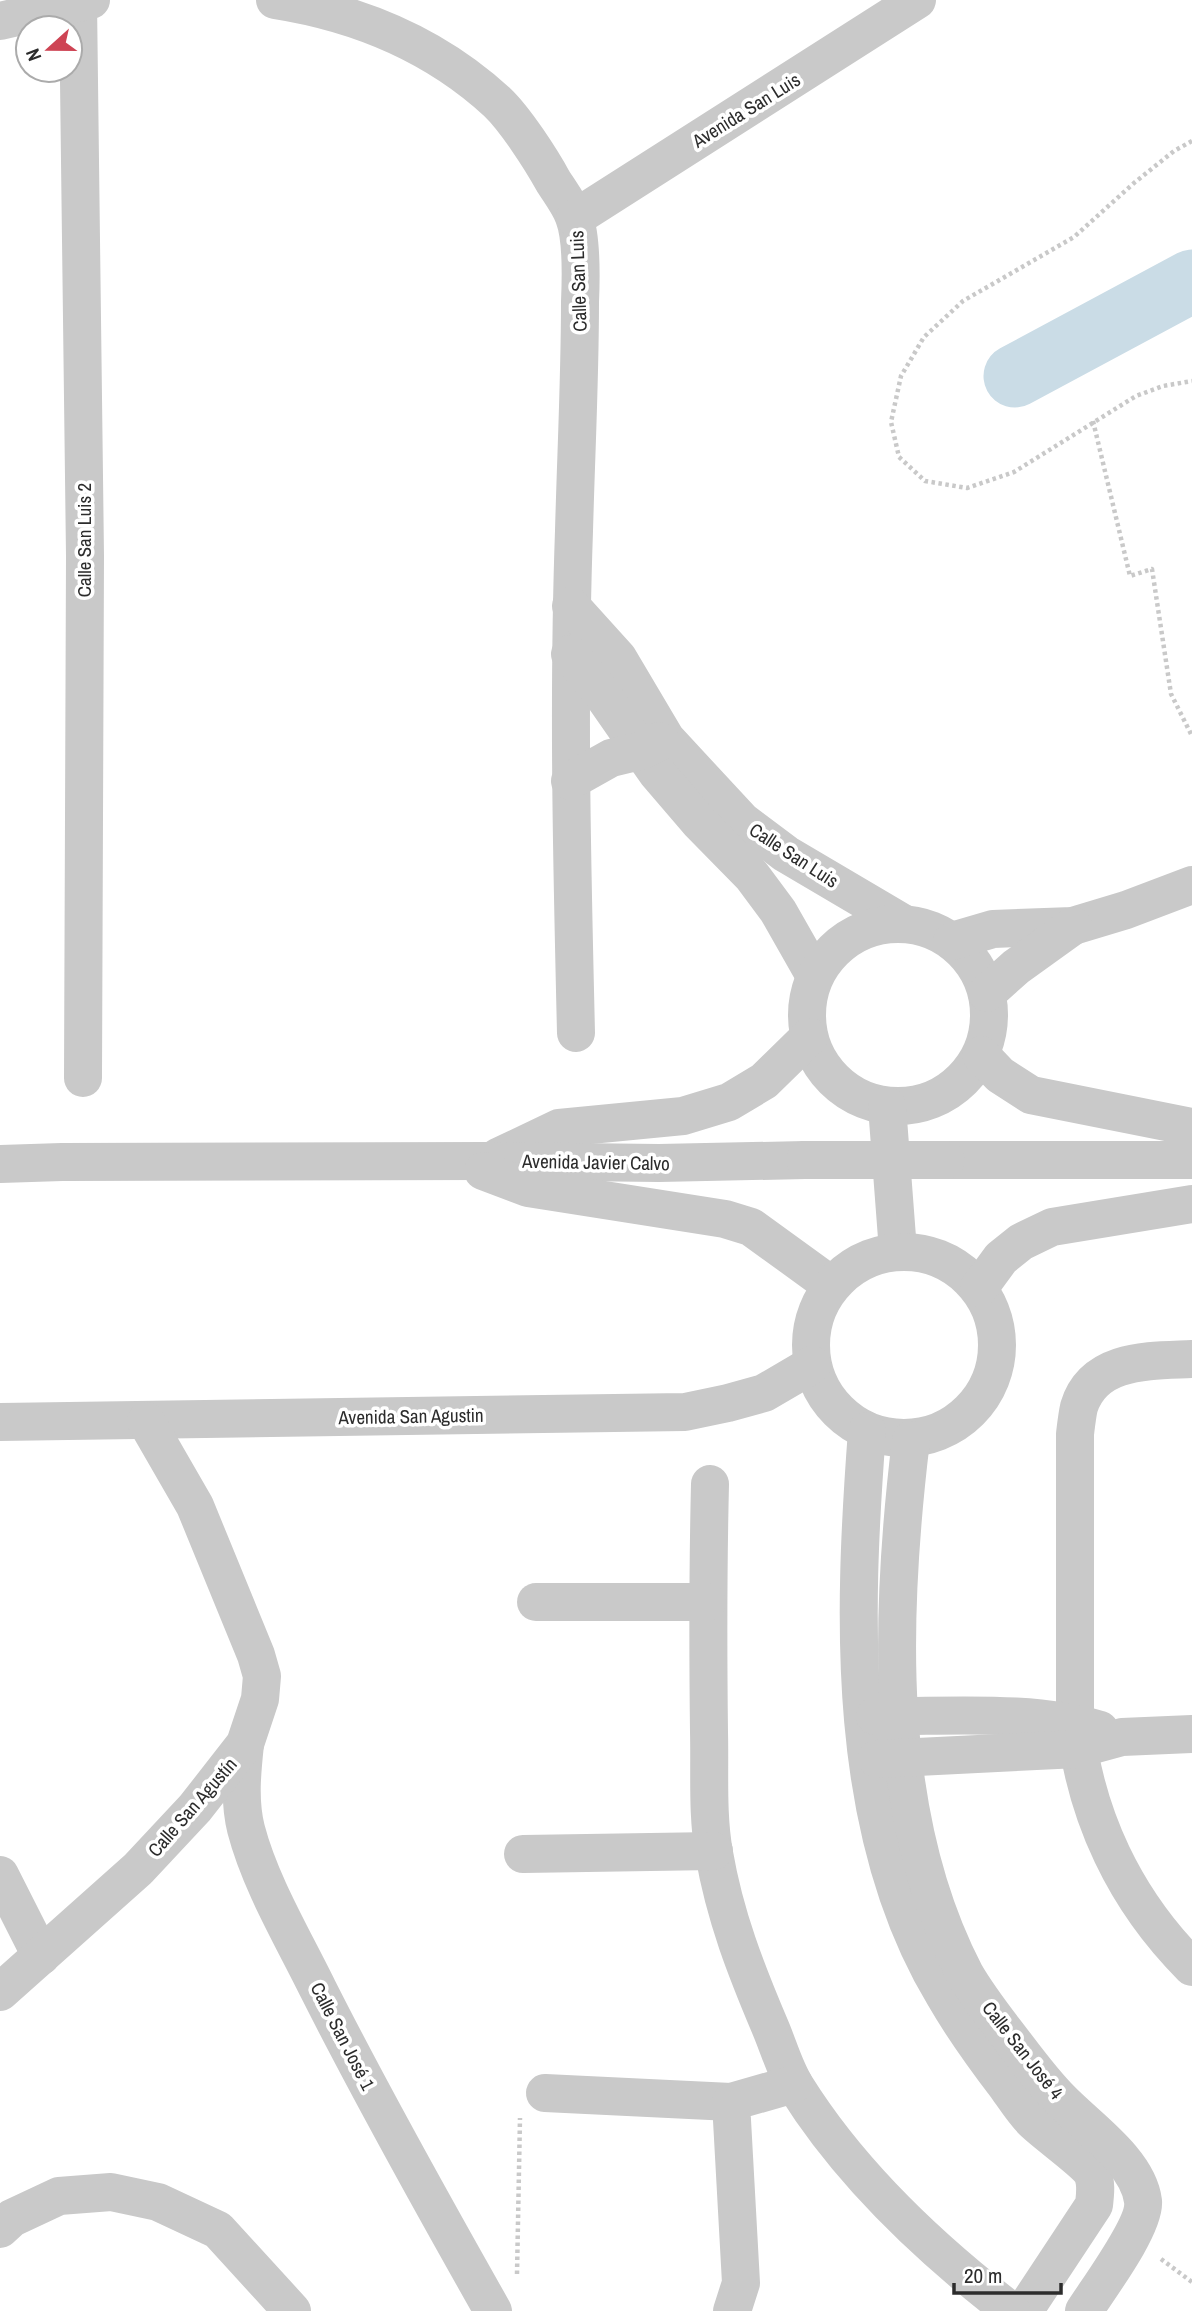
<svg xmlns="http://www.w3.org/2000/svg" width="1192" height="2311" font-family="'Archivo Narrow',sans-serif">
<rect width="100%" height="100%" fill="#fff"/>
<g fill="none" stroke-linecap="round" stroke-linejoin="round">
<path stroke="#cadce6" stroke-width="63" d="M1015,376l177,-95"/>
<g stroke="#c9c9c9" stroke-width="4.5" stroke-dasharray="3.5 3.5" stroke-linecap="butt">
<path d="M1192,141l-18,10 -40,32 -60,54 -111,64 -39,36 -23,39 -10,46 8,35 26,24 42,7 47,-16 122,-76 27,-10 29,-5"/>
<path d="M1093,421l37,155 22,-7 19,125 21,42"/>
<path d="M1161,2259l31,23"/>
<path d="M517,2274l3,-156"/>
</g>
<g stroke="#c9c9c9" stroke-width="38">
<path d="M275,0c83,13 160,45 222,102 18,17 44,57 56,79 7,11 17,24 21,36 8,21 7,62 6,85 0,76 -4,153 -6,229 -6,168 -2,335 2,502"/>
<path d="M78,2l7,554 -2,522"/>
<path d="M0,21l91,-21"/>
<path d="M575,218l342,-218"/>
<path d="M571,606l47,52 48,81 76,82 44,33 117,69"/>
<path d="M570,654l27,33 60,86 42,49 53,54 26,35 37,65"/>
<path d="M570,781l41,-23 29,-7 20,-10"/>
<circle cx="898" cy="1015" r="91"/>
<path d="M952,941l41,-12 80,-3 53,-16 66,-25"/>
<path d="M987,993l29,-26 57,-41"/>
<path d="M981,1055l19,20 31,20 161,32"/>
<path d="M887,1106l11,145"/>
<path d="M498,1157l61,-29 124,-12 46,-14 35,-21 45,-44"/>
<path d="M946,1160h246"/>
<path d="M0,1164l62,-2 428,-1 169,2 146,-3"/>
<path d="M483,1171l45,17 197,31 26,8 80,58"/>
<circle cx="904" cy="1345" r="93"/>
<path d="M979,1288l22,-30 20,-16 31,-15 140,-23"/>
<path d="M1192,1359c-42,2 -98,-1 -113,48 -2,9 -3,19 -4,27v288c10,94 50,178 117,245"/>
<path d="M0,1422l685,-10 43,-9 36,-10 48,-28"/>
<path d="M867,1431c-14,185 -22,400 77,564 19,33 40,62 63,92 8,11 16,24 26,34 12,12 53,41 59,52 5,10 3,22 2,32l-70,106"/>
<path d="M911,1440c-21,173 -29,375 54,534 11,19 26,39 39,56 18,23 36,49 57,70 26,27 77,61 82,101 3,24 -45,88 -59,110"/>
<path d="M710,1484c-2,83 -2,165 -1,248 1,40 -2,82 5,121 11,64 32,117 57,176 8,19 14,41 25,58 55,88 133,161 215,224"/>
<path d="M536,1602h171"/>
<path d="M875,1716c70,1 158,-7 225,14"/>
<path d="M245,1744c-3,28 -6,57 1,85 14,54 47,109 72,160 55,109 115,216 175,322"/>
<path d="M877,1759l201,-10 44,-12 70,-3"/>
<path d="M523,1854l191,-3"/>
<path d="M0,1875l41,81"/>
<path d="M0,1992l138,-123 57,-61 50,-64 15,-45 2,-23 -6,-21 -61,-149 -49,-85"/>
<path d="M545,2093l186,9"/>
<path d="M0,2229l12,-11 47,-22 52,-4 47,10 60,28 74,81"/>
<path d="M732,2311l9,-28 -10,-181 63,-18"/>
</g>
<path stroke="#c9c9c9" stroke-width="38" d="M805,1160h141"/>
</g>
<g text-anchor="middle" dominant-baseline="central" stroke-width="7" stroke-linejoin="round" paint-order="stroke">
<g font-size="19" fill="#2c2c2c" stroke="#fff">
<text transform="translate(746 110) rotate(-32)">Avenida San Luis</text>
<text transform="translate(578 281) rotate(-92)">Calle San Luis</text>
<text transform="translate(84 540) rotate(-90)">Calle San Luis 2</text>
<text transform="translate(794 855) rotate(33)">Calle San Luis</text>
<text transform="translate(596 1162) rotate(1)">Avenida Javier Calvo</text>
<text transform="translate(411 1416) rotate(-1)">Avenida San Agustin</text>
<text transform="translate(192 1807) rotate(-49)">Calle San Agustín</text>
<text transform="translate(343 2036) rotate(63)">Calle San José 1</text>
<text transform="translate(1023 2050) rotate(52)">Calle San José 4</text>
</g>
</g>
<g transform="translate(49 49) rotate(249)"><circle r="33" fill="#ffffff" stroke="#ababab" stroke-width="2"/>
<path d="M0-5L12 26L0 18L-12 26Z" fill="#ce4454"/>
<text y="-10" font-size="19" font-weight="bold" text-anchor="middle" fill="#2c2c2c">N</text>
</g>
<path d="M954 2283v10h107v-10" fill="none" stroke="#2c2c2c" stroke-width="3.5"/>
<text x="964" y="2283" font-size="21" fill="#2c2c2c" stroke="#ffffff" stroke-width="5" paint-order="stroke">20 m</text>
</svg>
